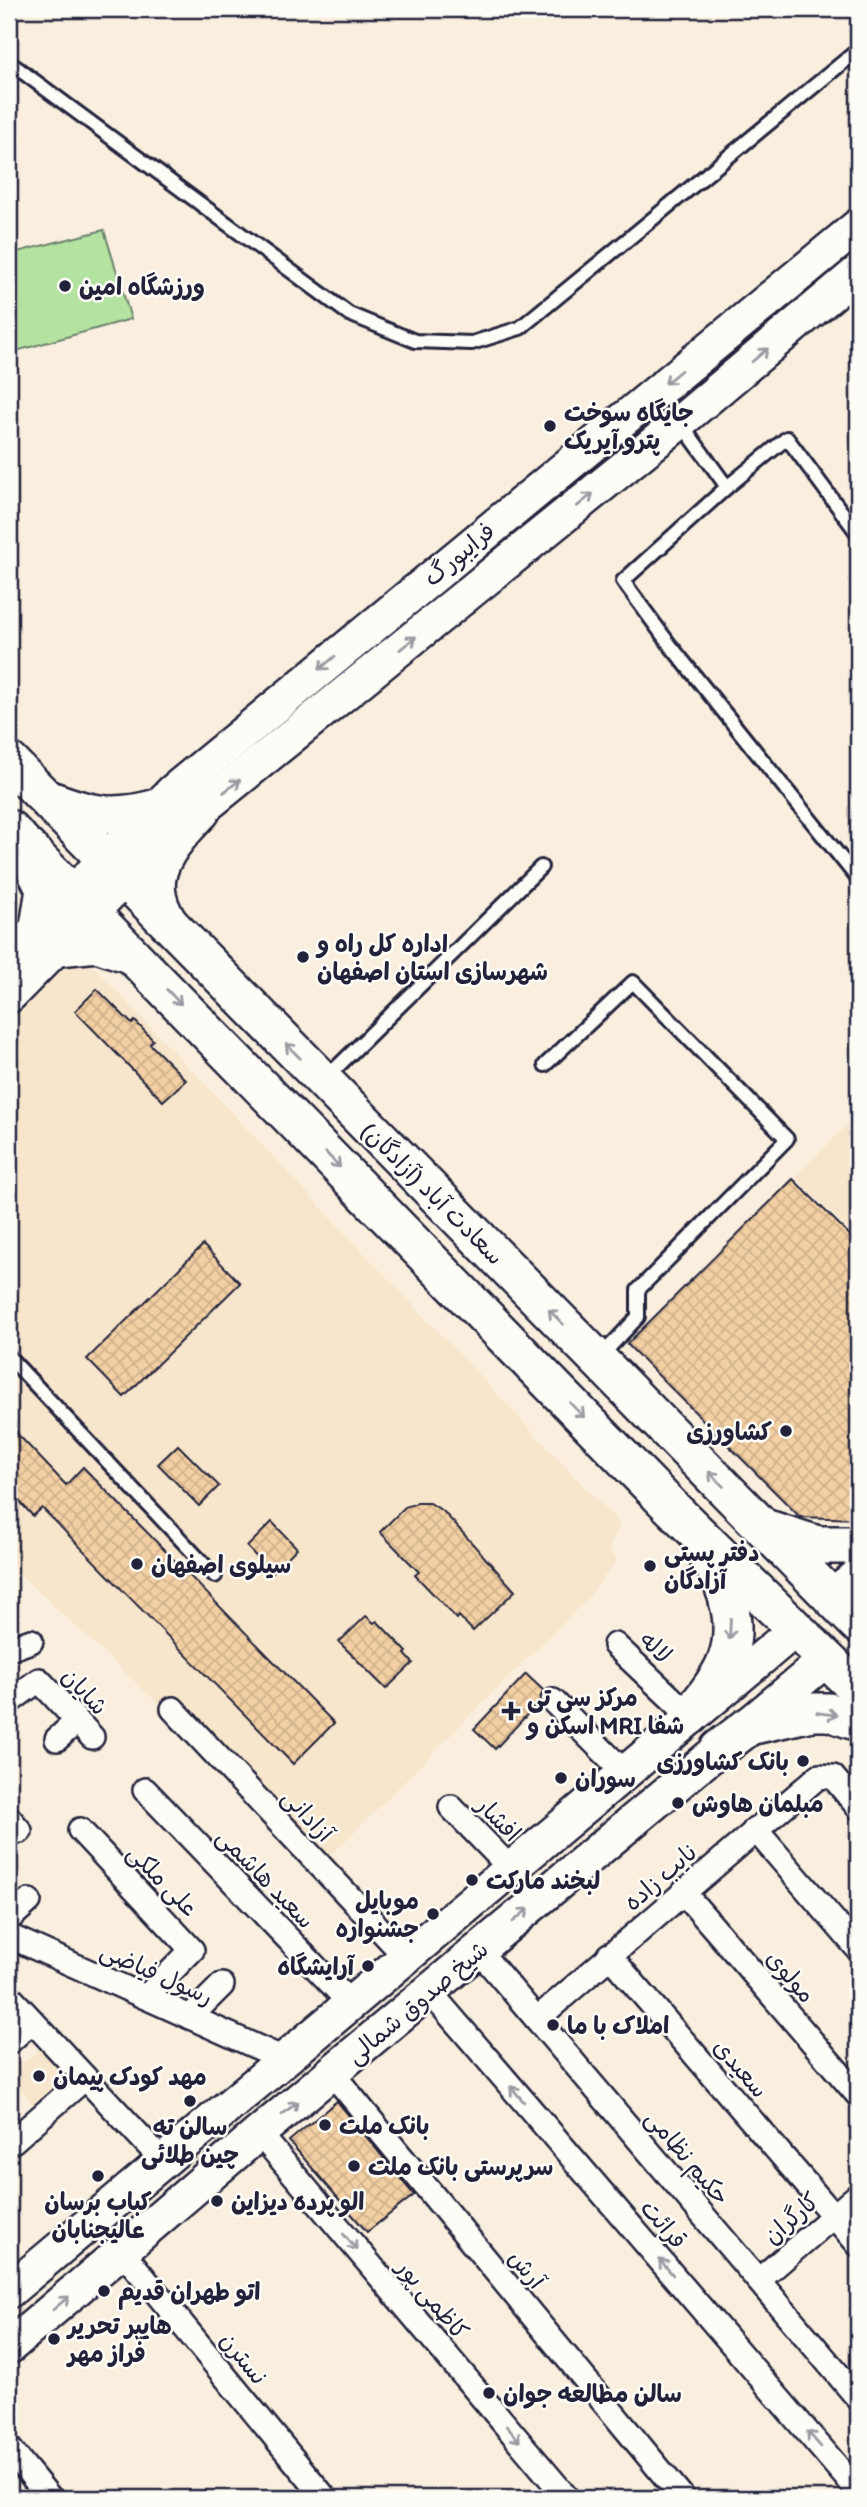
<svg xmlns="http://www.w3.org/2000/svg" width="867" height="2507" font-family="Itim,'Playpen Sans Arabic',sans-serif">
<defs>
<pattern id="building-cross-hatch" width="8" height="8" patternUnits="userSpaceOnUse" patternTransform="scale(1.75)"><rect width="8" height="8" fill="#f3d0a3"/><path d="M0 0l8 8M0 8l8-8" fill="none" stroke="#d0b28d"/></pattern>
</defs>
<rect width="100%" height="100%" fill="#faefde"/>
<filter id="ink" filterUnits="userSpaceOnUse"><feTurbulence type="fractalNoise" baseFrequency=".0143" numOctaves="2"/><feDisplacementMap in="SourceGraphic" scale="14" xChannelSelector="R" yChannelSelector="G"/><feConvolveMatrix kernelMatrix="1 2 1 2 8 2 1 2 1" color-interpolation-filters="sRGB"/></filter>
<g filter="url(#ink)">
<g fill="#f8e6cc">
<path d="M92,965l528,559 -11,26 8,10 -30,39 -257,257 -156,-158 -11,10 -154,-144v-542l57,-56z"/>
<path d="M851,1121l7,8v111l-63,-63z"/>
<path d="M43,2046l26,29 -35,31 -25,-30z"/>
</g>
<path fill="#b4e2a1" stroke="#6b826e" stroke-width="2" d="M104,230l27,89 -122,34v-99z"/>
<g fill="url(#building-cross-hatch)" stroke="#22223b" stroke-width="2">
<path d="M97,989l35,35 3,-3 18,19 -3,4 36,36 -23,21 -88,-90z"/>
<path d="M793,1179l65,64v276l-58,-2 -173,-173z"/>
<path d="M203,1245l37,38 -116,114 -37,-38z"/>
<path d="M9,1425l57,60 17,-18 251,256 -41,41 -251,-256 -9,8 -24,-26z"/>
<path d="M178,1445l41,41 -20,20 -41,-42z"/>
<path d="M417,1503h13l14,9 71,79 -42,40 -14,-15 -2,3 -42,-44 4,-3 -39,-40 25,-25z"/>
<path d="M272,1522l25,26 -25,25 -25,-26z"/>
<path d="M366,1616l8,7 3,-2 30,31 -2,2 8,9 -27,26 -47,-47z"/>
<path d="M526,1674l18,17 -5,11 -44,47 -21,-20z"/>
<path d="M337,2101l77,94 -47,37 -78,-91z"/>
</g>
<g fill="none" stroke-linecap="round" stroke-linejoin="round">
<g stroke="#22223b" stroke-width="18">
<g id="lane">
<path d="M9,62l340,252 66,27 57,2 48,-15 338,-278"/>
<path d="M680,422l47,65"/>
<path d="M858,534l-71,-96 -60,49 -104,94 47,64 188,234"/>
<path d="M545,1065l88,-83 154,157 -149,151v27l-38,40"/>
<path d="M326,1078l215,-211"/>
<path d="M9,1357l206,219"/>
</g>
</g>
<g stroke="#22223b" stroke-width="28">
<g id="street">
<path d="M615,1645l75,71"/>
<path d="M9,1649l22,-8"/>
<path d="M553,1701l71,71"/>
<path d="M9,1702l30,-22 53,57"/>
<path d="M173,1709l232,247"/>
<path d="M57,1739l20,-18"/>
<path d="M145,1790l205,213"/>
<path d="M451,1807l59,61"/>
<path d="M9,1818l11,13"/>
<path d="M755,1829l103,120"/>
<path d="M80,1830l112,120 -46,47"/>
<path d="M683,1892l175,203"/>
<path d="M9,1919l20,-18"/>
<path d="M9,1936l275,123"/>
<path d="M479,1951l379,447"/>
<path d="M609,1955l249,289"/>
<path d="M430,1992l428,499"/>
<path d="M9,1996l154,165"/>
<path d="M190,2017l32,-32"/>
<path d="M537,2019l282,-243 14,1 25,30"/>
<path d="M9,2042l23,-21"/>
<path d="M332,2073l351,425"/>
<path d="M259,2133l308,365"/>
<path d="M13,2141l72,-63"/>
<path d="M122,2251l203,247"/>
<path d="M759,2280l99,-85"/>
<path d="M9,2448l41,50"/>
</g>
</g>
<g stroke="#22223b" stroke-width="38">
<g id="secondary">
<path d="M9,957l163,-165 686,-566"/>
<path d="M9,996l151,-153 520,-421 178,-150"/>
<path d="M832,1597l26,-22"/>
<path d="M9,2291l787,-662"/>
<path d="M9,2347l250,-214 568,-474"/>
</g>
</g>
<g stroke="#22223b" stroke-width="42">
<g id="primary">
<path d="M9,761l849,863"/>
<path d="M50,800c40,15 62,20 104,9"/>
<path d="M9,829l661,677 188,184"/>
<path d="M28,855l17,34 -6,38"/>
<path d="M168,922c-29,-46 1,-77 33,-111"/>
<path d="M59,947l38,-4 35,12"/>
<path d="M771,1530l47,15h40"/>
<path d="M690,1716c11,-16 26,-32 34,-50 17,-36 5,-78 -16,-109"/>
<path d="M719,1749l30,-23 63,-14h17l29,10"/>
</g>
</g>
<use href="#lane" stroke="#fdfcf7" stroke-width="12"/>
<use href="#street" stroke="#fdfcf7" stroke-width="23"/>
<use href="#secondary" stroke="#fdfcf7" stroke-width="33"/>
<use href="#primary" stroke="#fdfcf7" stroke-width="37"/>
</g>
<defs><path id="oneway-shaft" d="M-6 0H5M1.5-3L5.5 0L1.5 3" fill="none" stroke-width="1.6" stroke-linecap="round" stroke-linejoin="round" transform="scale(1.75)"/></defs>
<g stroke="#9a9aa2">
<use href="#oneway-shaft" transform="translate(760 355) rotate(-40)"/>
<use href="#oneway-shaft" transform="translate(673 377) rotate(140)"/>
<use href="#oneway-shaft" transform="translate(585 500) rotate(-39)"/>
<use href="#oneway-shaft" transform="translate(408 643) rotate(-39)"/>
<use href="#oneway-shaft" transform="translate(327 663) rotate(140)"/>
<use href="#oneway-shaft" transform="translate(232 786) rotate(-38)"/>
<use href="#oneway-shaft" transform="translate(174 997) rotate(46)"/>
<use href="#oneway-shaft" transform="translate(293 1051) rotate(-135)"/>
<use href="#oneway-shaft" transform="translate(333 1160) rotate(46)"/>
<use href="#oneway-shaft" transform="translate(556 1317) rotate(-135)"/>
<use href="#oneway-shaft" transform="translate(577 1410) rotate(46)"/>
<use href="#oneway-shaft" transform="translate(716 1479) rotate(-135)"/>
<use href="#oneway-shaft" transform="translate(730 1629) rotate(93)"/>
<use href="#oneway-shaft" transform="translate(827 1714) rotate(7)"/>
<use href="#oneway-shaft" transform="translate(521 1915) rotate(-40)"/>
<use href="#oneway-shaft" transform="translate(517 2094) rotate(-131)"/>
<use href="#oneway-shaft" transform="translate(290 2108) rotate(-40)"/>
<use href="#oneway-shaft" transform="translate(350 2242) rotate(50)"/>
<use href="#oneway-shaft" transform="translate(666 2267) rotate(-131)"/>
<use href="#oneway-shaft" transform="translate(61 2303) rotate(-40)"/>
<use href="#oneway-shaft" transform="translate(513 2434) rotate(50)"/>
<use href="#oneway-shaft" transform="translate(814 2439) rotate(-131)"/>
</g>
</g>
<g fill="#22223b" stroke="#fdfcf7" stroke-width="2.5">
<circle cx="65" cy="286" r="7"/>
<circle cx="550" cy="426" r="7"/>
<circle cx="303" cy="957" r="7"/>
<circle cx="786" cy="1431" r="7"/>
<circle cx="137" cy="1564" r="7"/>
<circle cx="650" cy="1566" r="7"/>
<path d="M507.5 1700.5h7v7h7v7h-7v7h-7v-7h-7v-7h7z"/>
<circle cx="803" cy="1761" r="7"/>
<circle cx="561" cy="1778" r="7"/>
<circle cx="678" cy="1803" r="7"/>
<circle cx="472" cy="1880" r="7"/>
<circle cx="433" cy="1914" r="7"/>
<circle cx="368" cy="1966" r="7"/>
<circle cx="553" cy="2025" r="7"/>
<circle cx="39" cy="2076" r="7"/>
<circle cx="190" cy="2101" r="7"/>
<circle cx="325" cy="2125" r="7"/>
<circle cx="354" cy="2166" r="7"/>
<circle cx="98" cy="2176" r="7"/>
<circle cx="217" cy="2201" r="7"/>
<circle cx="104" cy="2291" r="7"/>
<circle cx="54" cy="2339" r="7"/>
<circle cx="489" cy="2393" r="7"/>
</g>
<g text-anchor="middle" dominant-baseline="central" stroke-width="5" stroke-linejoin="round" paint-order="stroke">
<g font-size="24" font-weight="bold" fill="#22223b" stroke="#fdfcf7" text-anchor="start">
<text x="79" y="286">ورزشگاه امین</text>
<text x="564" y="412">جایگاه سوخت<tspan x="564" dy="28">پترو آیریک</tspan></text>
<text x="317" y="943">اداره کل راه و<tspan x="317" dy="28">شهرسازی استان اصفهان</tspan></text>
<text x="772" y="1431" text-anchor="end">کشاورزی</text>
<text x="664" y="1552">دفتر پستی<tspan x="664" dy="28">آزادگان</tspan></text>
<text x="151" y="1564">سیلوی اصفهان</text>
<text x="527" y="1697">مرکز سی تی<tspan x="527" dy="28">اسکن و MRI شفا</tspan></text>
<text x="789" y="1761" text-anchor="end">بانک کشاورزی</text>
<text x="575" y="1778">سوران</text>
<text x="692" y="1803">مبلمان هاوش</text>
<text x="486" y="1880">لبخند مارکت</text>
<text x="419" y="1900" text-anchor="end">موبایل<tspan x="419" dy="28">جشنواره</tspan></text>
<text x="354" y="1966" text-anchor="end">آرایشگاه</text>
<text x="567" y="2025">املاک با ما</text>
<text x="53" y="2076">مهد کودک پیمان</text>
<text x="339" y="2125">بانک ملت</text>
<text x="190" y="2126" text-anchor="middle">سالن ته<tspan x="190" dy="28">چین طلائی</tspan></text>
<text x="368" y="2166">سرپرستی بانک ملت</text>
<text x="98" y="2201" text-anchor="middle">کباب برسان<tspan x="98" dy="28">عالیجنابان</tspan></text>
<text x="231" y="2201">الو پرده دیزاین</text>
<text x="118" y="2291">اتو طهران قدیم</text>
<text x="68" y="2325">هایپر تحریر<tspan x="68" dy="28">فراز مهر</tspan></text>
<text x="503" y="2393">سالن مطالعه جوان</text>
</g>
<g font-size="24" fill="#22223b" stroke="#fdfcf7">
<text transform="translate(459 554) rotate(-40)">فرایبورگ</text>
<text transform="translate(433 1193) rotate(45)">سعادت آباد (آزادگان)</text>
<text transform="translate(656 1647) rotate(44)">لاله</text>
<text transform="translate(85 1691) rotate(47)">شایان</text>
<text transform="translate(308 1815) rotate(47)">آزادانی</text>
<text transform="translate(499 1819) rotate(46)">افشار</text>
<text transform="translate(660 1877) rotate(-41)">نایب زاده</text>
<text transform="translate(266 1878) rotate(46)">سعید هاشمی</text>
<text transform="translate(163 1880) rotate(46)">علی ملکی</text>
<text transform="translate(157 1973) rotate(24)">رسول فیاضی</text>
<text transform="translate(791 1976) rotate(49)">مولوی</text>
<text transform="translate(417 2002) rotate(-40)">شیخ صدوق شمالی</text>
<text transform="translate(741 2068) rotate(49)">سعیدی</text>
<text transform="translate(688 2157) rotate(50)">حکیم نظامی</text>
<text transform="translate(791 2218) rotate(-41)">کارگران</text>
<text transform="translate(664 2224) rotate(49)">قرائت</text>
<text transform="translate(527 2269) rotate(51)">آرش</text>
<text transform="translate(433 2299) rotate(50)">کاظمی پور</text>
<text transform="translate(244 2358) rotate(51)">نسترن</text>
</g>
</g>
<rect width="867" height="2507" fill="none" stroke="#fdfcf7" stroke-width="35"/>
<rect x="18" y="18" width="832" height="2472" fill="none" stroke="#22223b" stroke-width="2.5" filter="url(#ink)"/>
</svg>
